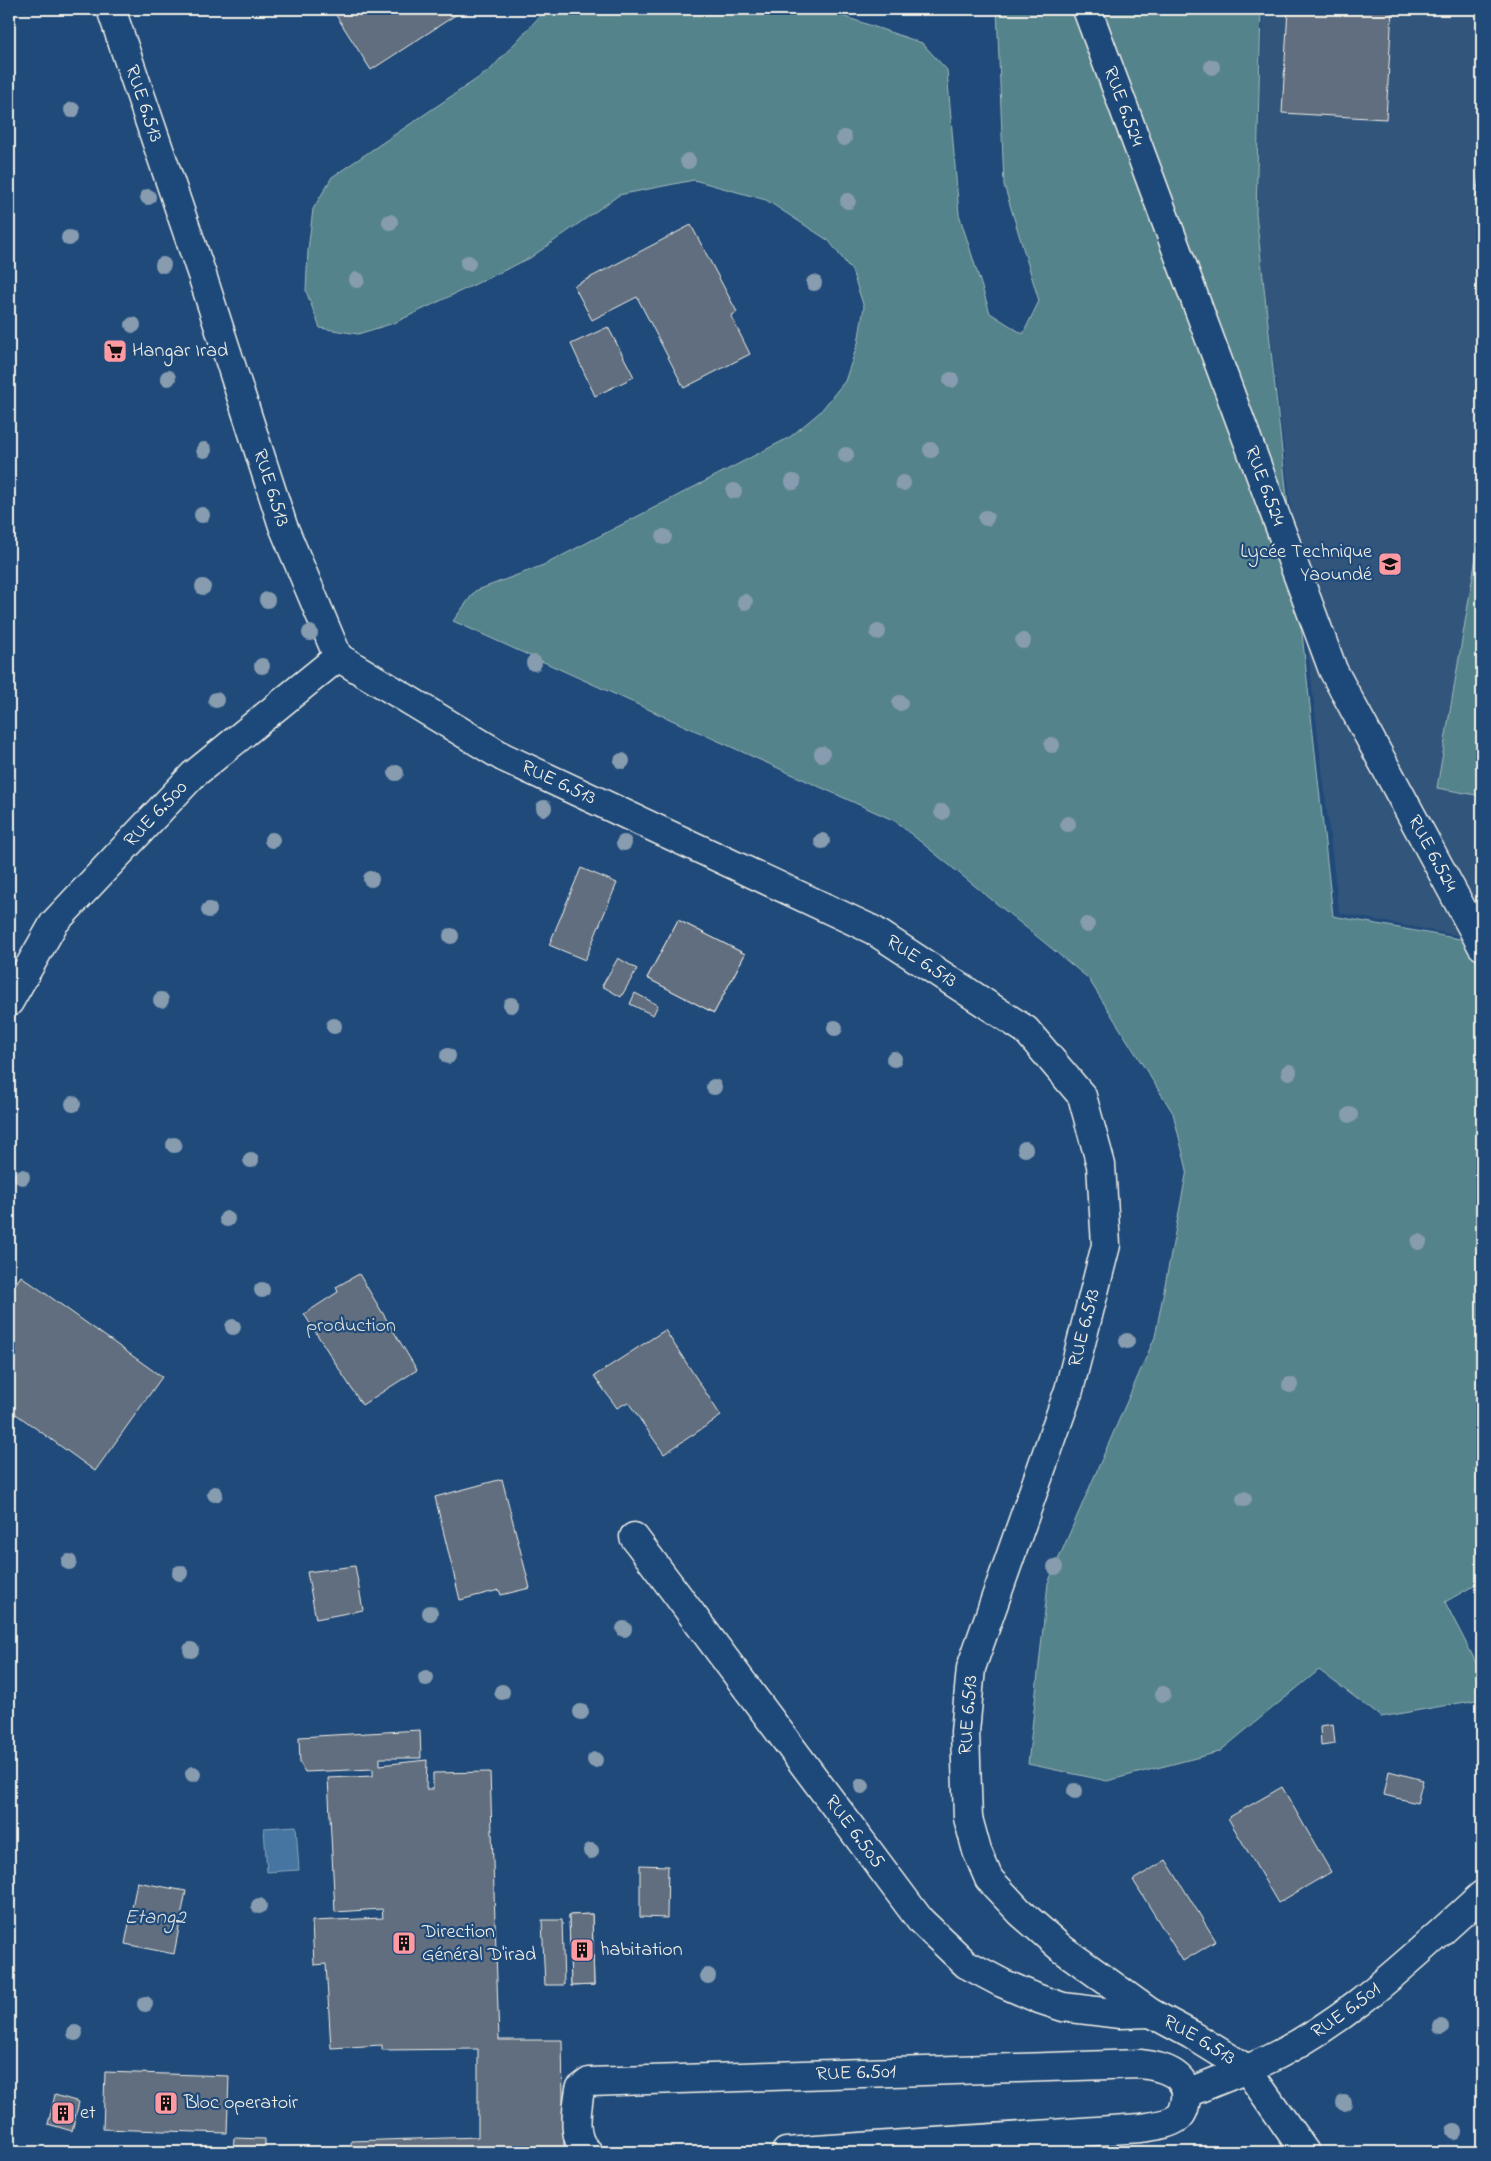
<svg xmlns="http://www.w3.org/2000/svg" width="1491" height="2161" font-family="'Indie Flower',sans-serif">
<rect width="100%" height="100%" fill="#1f4a7a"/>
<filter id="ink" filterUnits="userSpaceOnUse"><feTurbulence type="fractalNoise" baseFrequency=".02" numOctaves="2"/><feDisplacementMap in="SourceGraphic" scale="10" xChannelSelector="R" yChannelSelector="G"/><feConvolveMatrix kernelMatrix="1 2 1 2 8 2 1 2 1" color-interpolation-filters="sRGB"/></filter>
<g filter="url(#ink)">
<path fill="#32557c" d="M1263,9h219v931l-143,-27 -83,-699z"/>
<g fill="#55838c" stroke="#a4baba">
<path d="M540,9h282l100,34 25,27 12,144 31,99 33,21 16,-33 -35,-116 -7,-176h264l-5,205 77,702 149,27v638l-37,21 37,72v25l-101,18 -62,-47 -100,82 -112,29 -79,-17 20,-181 107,-246 32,-167 -14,-57 -85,-135 -193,-157 -442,-200 22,-30 71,-27 244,-127 30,-25 25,-31 13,-38 6,-36 -12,-36 -23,-30 -63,-41 -72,-20 -75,15 -89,63 -136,65 -36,11 -38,-6 -14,-37 2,-41 5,-41 19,-32 158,-107 51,-55z"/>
<path d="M1482,522v274l-45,-8z"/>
</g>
<path fill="#4474a0" stroke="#8aa6bd" d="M296,1826l3,44 -32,2 -3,-44z"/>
<g fill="#606e7f" stroke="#f4f1e8">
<path d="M332,9h133l-94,61z"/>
<path d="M1288,9h104l-6,110 -104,-6z"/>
<path d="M1482,160v44l-7,-2z"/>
<path d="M691,225l46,87 -6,4 19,38 -66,34 -47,-91 -45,23 -18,-34z"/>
<path d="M608,327l26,50 -39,19 -24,-52z"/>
<path d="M581,868l36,15 -32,77 -36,-15z"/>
<path d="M678,920l67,34 -31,59 -67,-35z"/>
<path d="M678,920l67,34 -31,59 -67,-35z"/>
<path d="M618,958l19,11 -16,28 -19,-11z"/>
<path d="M635,993l23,12 -5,10 -23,-11z"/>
<path d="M359,1274l58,96 -55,35 -58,-91 34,-22 -2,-5z"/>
<path d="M21,1276l141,101 -67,94 -86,-62v-115z"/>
<path d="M665,1330l56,86 -57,38 -36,-52 -11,6 -23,-32z"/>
<path d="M502,1479l28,109 -29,7 -2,-5 -39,10 -25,-103z"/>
<path d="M355,1566l8,44 -47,9 -9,-47z"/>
<path d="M1333,1724l2,20 -14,2 -1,-20z"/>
<path d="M420,1730l1,28h-41v7l47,-5 -1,29h7v-16l57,-1 9,268h63l2,112h-212l-1,-11 127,-4v-88l-96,1v-5l-51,3 -5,-84 -12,1 -2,-44 71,-3 -1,-9 -47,3 -7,-134 45,-2v-7l-68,3 -5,-9 -1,-26z"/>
<path d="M1389,1771l34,9 -6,23 -33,-8z"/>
<path d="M1282,1787l49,85 -53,31 -50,-85z"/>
<path d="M1166,1860l50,81 -33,20 -50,-81z"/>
<path d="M640,1865l28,1 -1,52 -27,-1z"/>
<path d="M137,1882l49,9 -12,63 -49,-10z"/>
<path d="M592,1914l2,71 -23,1 -2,-71z"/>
<path d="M592,1914l2,71 -23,1 -2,-71z"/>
<path d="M542,1920h20l2,65h-19z"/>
<path d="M105,2072l124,4 -2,57 -124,-4z"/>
<path d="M55,2095l24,7 -7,29 -24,-7z"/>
<path d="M234,2138l31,1v13h-32z"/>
</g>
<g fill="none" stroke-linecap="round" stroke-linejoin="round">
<g stroke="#f4f1e8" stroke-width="31">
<g id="street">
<path id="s1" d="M111,9l91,266 81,251 55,131"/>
<path id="s2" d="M1087,9l246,661 149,276"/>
<path id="s3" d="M634,1537l286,383 46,44 36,19 37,16 24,8 57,7 31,-1"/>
<path d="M1187,2093l60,-24 58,83"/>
<path id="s4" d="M588,2152c-17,-13 -11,-43 -8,-63l9,-7 551,-18c20,2 49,9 46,35 -1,7 -2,13 -7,18 -10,8 -26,9 -38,11l-355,24"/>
</g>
</g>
<g stroke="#f4f1e8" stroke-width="31">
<g id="secondary">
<path id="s5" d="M9,1002l45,-79 139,-148 145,-118 165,100 370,173 153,100 56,66 19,69 5,80 -37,145 -98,278 -6,64 3,86 9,33 12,28 31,33 41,36 90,65 41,22 55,34c91,-37 164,-110 235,-174"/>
</g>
</g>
<use href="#street" stroke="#1f4a7a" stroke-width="28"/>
<use href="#secondary" stroke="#1f4a7a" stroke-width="28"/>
</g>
<g fill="#879caf">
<circle cx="1212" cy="67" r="8"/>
<circle cx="72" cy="110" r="8"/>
<circle cx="844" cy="138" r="8"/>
<circle cx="688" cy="161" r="8"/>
<circle cx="148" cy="197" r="8"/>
<circle cx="848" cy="201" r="8"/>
<circle cx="390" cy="222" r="8"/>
<circle cx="69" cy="238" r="8"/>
<circle cx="468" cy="263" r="8"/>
<circle cx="163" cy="265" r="8"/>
<circle cx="357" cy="280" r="8"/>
<circle cx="814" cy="283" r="8"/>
<circle cx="133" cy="325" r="8"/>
<circle cx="168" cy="378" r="8"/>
<circle cx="951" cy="380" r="8"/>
<circle cx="204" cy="450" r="8"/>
<circle cx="931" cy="450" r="8"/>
<circle cx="846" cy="455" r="8"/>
<circle cx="793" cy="482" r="8"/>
<circle cx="903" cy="483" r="8"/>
<circle cx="734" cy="491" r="8"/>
<circle cx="202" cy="515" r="8"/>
<circle cx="986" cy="518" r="8"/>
<circle cx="664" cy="537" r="8"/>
<circle cx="203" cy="587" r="8"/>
<circle cx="267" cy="600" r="8"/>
<circle cx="745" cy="602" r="8"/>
<circle cx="878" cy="632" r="8"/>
<circle cx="310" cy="633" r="8"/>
<circle cx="1023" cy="641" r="8"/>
<circle cx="534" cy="663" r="8"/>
<circle cx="262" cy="666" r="8"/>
<circle cx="216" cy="700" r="8"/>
<circle cx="900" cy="703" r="8"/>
<circle cx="1052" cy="745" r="8"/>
<circle cx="822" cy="754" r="8"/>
<circle cx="622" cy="761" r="8"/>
<circle cx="396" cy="773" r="8"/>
<circle cx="544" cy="808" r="8"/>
<circle cx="942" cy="812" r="8"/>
<circle cx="1068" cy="824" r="8"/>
<circle cx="272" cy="840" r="8"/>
<circle cx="822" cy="841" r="8"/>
<circle cx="624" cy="843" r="8"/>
<circle cx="371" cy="879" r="8"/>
<circle cx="209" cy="910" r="8"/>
<circle cx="1087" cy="925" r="8"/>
<circle cx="451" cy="936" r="8"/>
<circle cx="161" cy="1000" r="8"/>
<circle cx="511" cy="1005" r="8"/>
<circle cx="334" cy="1026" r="8"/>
<circle cx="835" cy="1028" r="8"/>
<circle cx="448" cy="1056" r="8"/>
<circle cx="894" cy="1059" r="8"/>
<circle cx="1289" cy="1072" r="8"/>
<circle cx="714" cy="1087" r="8"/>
<circle cx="73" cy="1104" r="8"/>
<circle cx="1350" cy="1115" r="8"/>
<circle cx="174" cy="1145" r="8"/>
<circle cx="1025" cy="1149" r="8"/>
<circle cx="251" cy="1160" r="8"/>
<circle cx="22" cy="1177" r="8"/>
<circle cx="227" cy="1219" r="8"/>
<circle cx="1419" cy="1242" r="8"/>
<circle cx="262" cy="1290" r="8"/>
<circle cx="233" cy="1327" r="8"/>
<circle cx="1127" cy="1341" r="8"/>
<circle cx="1290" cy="1385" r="8"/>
<circle cx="215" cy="1494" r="8"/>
<circle cx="1244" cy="1499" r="8"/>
<circle cx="69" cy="1562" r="8"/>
<circle cx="1055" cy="1567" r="8"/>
<circle cx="180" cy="1573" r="8"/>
<circle cx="430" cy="1613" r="8"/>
<circle cx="624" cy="1629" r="8"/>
<circle cx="191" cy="1650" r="8"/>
<circle cx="426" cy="1678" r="8"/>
<circle cx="502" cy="1692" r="8"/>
<circle cx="1163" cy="1694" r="8"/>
<circle cx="581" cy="1712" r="8"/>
<circle cx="595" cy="1760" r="8"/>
<circle cx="193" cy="1774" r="8"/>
<circle cx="862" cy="1786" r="8"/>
<circle cx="1075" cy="1791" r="8"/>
<circle cx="591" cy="1851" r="8"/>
<circle cx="259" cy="1906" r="8"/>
<circle cx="708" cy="1976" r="8"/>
<circle cx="145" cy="2004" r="8"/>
<circle cx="1441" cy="2027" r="8"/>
<circle cx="75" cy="2033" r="8"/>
<circle cx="1344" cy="2103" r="8"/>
<circle cx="1454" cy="2132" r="8"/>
</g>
</g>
<defs>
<g id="supermarket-square" transform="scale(1.25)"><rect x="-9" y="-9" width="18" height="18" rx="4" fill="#ff9aa2" stroke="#1f4a7a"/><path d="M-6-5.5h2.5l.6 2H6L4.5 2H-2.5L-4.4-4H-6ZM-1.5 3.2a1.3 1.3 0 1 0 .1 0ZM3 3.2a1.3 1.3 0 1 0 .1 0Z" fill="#111"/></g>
<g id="school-square" transform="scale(1.25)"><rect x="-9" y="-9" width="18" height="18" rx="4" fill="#ff9aa2" stroke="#1f4a7a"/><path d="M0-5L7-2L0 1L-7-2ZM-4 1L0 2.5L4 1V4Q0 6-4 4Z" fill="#111"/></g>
<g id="building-square" transform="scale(1.25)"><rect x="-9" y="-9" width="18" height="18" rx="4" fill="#ff9aa2" stroke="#1f4a7a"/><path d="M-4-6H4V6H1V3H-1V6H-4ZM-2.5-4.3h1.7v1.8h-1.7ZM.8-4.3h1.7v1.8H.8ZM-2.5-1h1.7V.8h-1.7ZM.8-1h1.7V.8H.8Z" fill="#111"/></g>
</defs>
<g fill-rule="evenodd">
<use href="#supermarket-square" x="115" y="351"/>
<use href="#school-square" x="1390" y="564"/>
<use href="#building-square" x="404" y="1943"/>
<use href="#building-square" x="582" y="1950"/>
<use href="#building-square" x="166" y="2103"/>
<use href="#building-square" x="63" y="2113"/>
</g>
<g text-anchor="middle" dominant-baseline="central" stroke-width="4.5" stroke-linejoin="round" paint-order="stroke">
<g font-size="20" fill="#f4f1e8" stroke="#1f4a7a">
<text stroke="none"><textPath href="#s1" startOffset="100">RUE 6.513</textPath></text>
<text stroke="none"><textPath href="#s2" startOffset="104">RUE 6.524</textPath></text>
<text stroke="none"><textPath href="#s2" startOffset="509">RUE 6.524</textPath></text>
<text stroke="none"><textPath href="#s1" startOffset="505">RUE 6.513</textPath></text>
<text stroke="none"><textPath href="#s5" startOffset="735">RUE 6.513</textPath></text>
<text stroke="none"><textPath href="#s5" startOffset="240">RUE 6.500</textPath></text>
<text stroke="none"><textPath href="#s2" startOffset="914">RUE 6.524</textPath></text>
<text stroke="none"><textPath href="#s5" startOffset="1140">RUE 6.513</textPath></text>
<text transform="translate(1085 1328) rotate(-76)">RUE 6.513</text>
<text transform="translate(969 1715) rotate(-86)">RUE 6.513</text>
<text stroke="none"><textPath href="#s3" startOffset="368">RUE 6.505</textPath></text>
<text stroke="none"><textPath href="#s5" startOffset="2600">RUE 6.501</textPath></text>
<text stroke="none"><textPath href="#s5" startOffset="2429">RUE 6.513</textPath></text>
<text stroke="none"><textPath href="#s4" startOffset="345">RUE 6.501</textPath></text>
</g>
<g font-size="20" fill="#f4f1e8" stroke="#1f4a7a" text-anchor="start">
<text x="132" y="351">Hangar Irad</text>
<text x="1372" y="552" text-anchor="end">Lycée Technique<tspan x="1372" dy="23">Yaoundé</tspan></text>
<text x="422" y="1932">Direction<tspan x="422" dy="23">Général D'irad</tspan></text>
<text x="600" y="1950">habitation</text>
<text x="184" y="2103">Bloc operatoir</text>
<text x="80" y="2113">et</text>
</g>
<g font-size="20" fill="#dce0da" stroke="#1f4a7a">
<text x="351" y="1326">production</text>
</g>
<g font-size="21" font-style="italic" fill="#dadedd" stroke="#1f4a7a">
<text x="155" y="1918">Etang2</text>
</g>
</g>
<rect width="1491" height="2161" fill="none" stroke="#1f4a7a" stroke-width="30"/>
<rect x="15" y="15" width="1461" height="2131" fill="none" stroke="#f4f1e8" stroke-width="2" filter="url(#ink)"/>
</svg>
